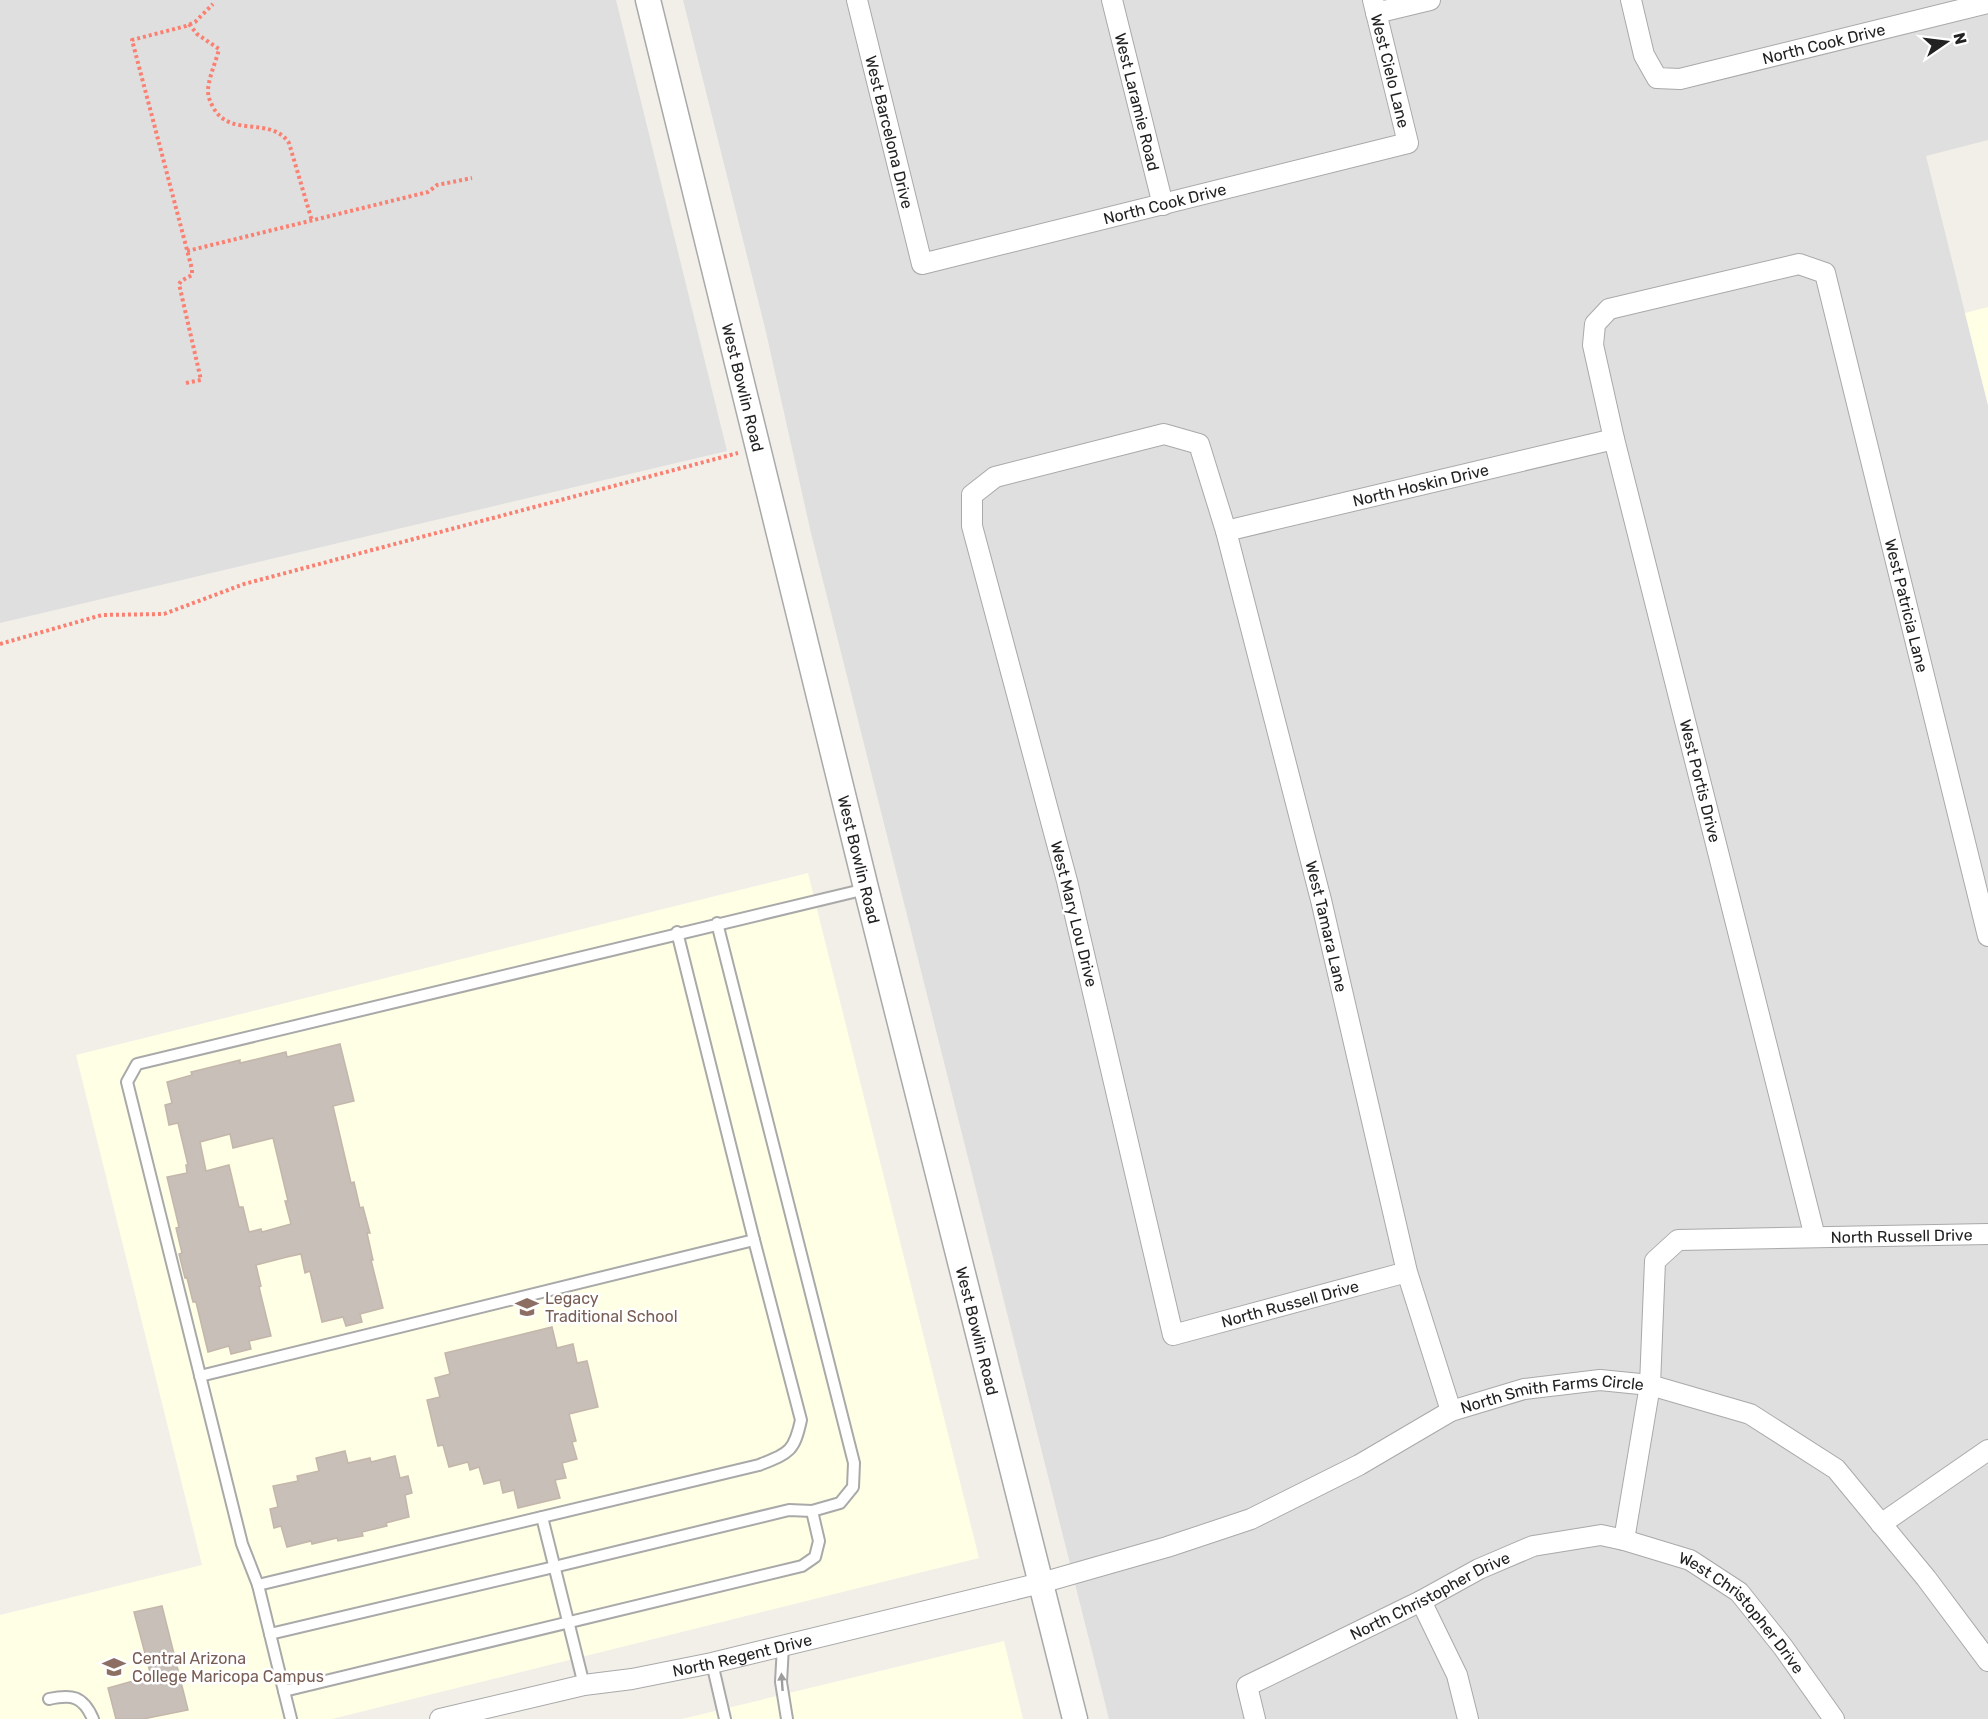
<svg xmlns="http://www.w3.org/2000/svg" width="1988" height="1719" font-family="Rubik,sans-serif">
<rect width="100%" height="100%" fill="#f2efe9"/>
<g fill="#e0dfdf">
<path d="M0,0h616l111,451 -727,172z"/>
<path d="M683,0h1305v140l-62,16 62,249v1314h-879l-298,-1186 -46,-205z"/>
</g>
<g fill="#ffffe5">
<path d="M1988,307v98l-23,-92z"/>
<path d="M808,873l171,685 -647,161h-332v-104l202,-50 -126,-510z"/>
<path d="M1004,1641l19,78h-341z"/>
</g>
<g fill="#c7bfb8" stroke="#c4b6ab" stroke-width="1.5" fill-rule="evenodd">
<path d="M340,1044l14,57 -21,5 18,77 3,-1 6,26 3,-1 7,26h-3l6,27h-2l12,48 -23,6 2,8 -16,4 -3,-9 -21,5 -12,-51 -5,2 -4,-19 -14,3 -31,8 5,21 -2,1 12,49 -22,5 2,8 -20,5 -2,-8 -21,6 -12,-50h-3l-6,-24h-2l-6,-24 3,-1 -6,-25 3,-1 -12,-50 20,-4 -1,-8h2l-10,-42 -9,2 -4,-20 7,-2 -5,-21 25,-7 -1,-3 49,-12v3l46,-11 1,5zM230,1134l3,14 40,-10 15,63h-3l6,23 -29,8 -1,-3 -12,3 -6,-25h-4l-10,-42 -23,6 -6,-29z"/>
<path d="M552,1327l5,21 16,-4 4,19 10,-2 11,46 -29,7 7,27 -4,1 5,17 -15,4 4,15 -11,2 5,18 -42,10 -4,-18 -11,3 -3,-13 -16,4 -5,-17 -9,3 -2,-8 -19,5 -6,-22 -5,1 -11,-46 13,-3 -5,-19 15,-4 -5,-21z"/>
<path d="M345,1451l3,12 22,-5 1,4 24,-6 5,22 8,-2 4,17 -7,2 4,22 -23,6 1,3 -25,6 1,4 -25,5 -1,-3 -25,6 -1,-3 -24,6 -6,-21 -7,2 -4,-19 8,-2 -5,-21 25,-5 -1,-5 22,-5 -3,-13z"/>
<path d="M162,1606l26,104 -45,9h-27l-8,-31 43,-12 -17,-64z"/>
</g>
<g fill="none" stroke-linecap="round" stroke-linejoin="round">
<g stroke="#a9a9a9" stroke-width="14">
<g id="service">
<path d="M717,923l137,540 -1,24 -13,16 -28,8 7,30 -4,16 -13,9 -518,125 -26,-106 -16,-41 -115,-462 10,-18 729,-175"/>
<path d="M200,1376l554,-136"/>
<path d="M542,1517l42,168"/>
<path d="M258,1585l501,-120c30,-12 35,-13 42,-45l-47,-180 -77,-308"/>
<path d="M270,1634l284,-67 235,-57 23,1"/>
<path d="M783,1646l-2,36 6,37"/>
<path d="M712,1663l13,56"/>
<path d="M284,1691l7,28"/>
<path d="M49,1699c23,-5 34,-3 44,20"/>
</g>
</g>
<g stroke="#a9a9a9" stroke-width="22">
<g id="minor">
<path id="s1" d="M857,0l65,264 486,-121 -35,-143"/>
<path id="s2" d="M1112,0l51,205"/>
<path id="s3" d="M1631,0l13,55 13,23 23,1 308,-76"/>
<path d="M1376,13l54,-13"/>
<path id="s4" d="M1226,531l388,-92"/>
<path id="s5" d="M1815,1237l-201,-798 -21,-94 2,-21 14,-15 190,-45 26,9 163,663"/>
<path id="s6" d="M1407,1272l-234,63 -106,-454 -95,-355v-31l23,-18 169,-43 35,10 27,87 95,369 86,372 44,139"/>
<path d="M1881,1524l107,-74"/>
<path id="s7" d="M1624,1540l26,-155 5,-124 23,-21 310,-6"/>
<path d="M1421,1601l36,74 11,44"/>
<path id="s8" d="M440,1719l144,-34 48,-6 80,-16 329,-80 126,-36 84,-28 108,-54 92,-54 73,-22 76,-9 50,5 100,29 86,55 90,109 62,83"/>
<path id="s9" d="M1255,1719l-8,-33 174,-85 58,-32 54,-23 68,-11 23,5 66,20 49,32 44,55 51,72"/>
</g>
</g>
<g stroke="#a9a9a9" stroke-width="27">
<g id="tertiary">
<path id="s10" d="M648,0l218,888 209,831"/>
</g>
</g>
<g stroke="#fa8072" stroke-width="4" stroke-dasharray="3 3" stroke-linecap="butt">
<path d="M189,24l8,10 22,15c-3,13 -10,27 -11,41 0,7 2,11 5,17 17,32 57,8 76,36l23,78"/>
<path d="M187,251l241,-59 9,-7 35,-7"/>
<path d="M186,383l15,-3 -22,-96 2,-3 11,-6v-6l-60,-229 54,-14 9,-4 18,-18"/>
<path d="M0,644l102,-29 62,-1 80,-30 494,-131"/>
</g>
<use href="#service" stroke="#fff" stroke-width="10"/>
<use href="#minor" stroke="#fff" stroke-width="20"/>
<use href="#tertiary" stroke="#fff" stroke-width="24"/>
</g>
<defs><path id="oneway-solid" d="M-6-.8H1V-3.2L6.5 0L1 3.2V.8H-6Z" transform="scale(1.5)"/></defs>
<use fill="#9c9c9c" href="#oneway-solid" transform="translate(782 1682) rotate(-94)"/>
<defs>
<g id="school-bare" transform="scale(1.8)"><path d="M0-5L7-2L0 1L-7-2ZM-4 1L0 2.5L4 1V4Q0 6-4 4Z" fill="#8d6e63" stroke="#fff" stroke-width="2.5" paint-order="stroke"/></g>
<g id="university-bare" transform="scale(1.8)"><path d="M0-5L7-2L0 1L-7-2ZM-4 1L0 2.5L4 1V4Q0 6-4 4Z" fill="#8d6e63" stroke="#fff" stroke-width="2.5" paint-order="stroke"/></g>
</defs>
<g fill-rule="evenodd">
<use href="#school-bare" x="527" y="1307"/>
<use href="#university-bare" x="114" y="1667"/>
</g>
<g text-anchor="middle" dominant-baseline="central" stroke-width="5" stroke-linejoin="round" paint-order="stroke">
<g font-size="16" fill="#222" stroke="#fff">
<text stroke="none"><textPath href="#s3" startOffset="254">North Cook Drive</textPath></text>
<text transform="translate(1390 71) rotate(76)">West Cielo Lane</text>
<text stroke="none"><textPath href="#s2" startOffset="105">West Laramie Road</textPath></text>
<text stroke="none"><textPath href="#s1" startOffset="136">West Barcelona Drive</textPath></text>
<text stroke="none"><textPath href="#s1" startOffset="522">North Cook Drive</textPath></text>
<text stroke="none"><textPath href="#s10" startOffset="399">West Bowlin Road</textPath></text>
<text stroke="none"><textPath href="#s4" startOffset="200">North Hoskin Drive</textPath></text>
<text stroke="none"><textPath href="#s5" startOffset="1526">West Patricia Lane</textPath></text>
<text transform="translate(1700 781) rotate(76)">West Portis Drive</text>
<text stroke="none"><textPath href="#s10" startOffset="885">West Bowlin Road</textPath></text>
<text transform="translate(1074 914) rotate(76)">West Mary Lou Drive</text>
<text stroke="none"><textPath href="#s6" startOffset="1846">West Tamara Lane</textPath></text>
<text stroke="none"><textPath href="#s7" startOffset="536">North Russell Drive</textPath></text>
<text transform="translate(1290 1304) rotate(-15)">North Russell Drive</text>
<text stroke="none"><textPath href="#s10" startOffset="1371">West Bowlin Road</textPath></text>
<text stroke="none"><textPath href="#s8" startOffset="1167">North Smith Farms Circle</textPath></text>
<text stroke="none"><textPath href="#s9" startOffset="238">North Christopher Drive</textPath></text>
<text stroke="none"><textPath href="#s9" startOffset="588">West Christopher Drive</textPath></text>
<text stroke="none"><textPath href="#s8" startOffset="309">North Regent Drive</textPath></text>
</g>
<g font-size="16" fill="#785e54" stroke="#fff" text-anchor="start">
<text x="545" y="1298">Legacy<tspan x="545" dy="18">Traditional School</tspan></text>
<text x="132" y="1658">Central Arizona<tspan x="132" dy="18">College Maricopa Campus</tspan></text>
</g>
</g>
<g transform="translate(1946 42) rotate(76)" stroke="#ffffff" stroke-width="4.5" paint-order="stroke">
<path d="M0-4.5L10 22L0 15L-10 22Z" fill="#222222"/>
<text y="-9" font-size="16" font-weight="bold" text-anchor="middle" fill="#222222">N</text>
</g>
</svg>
